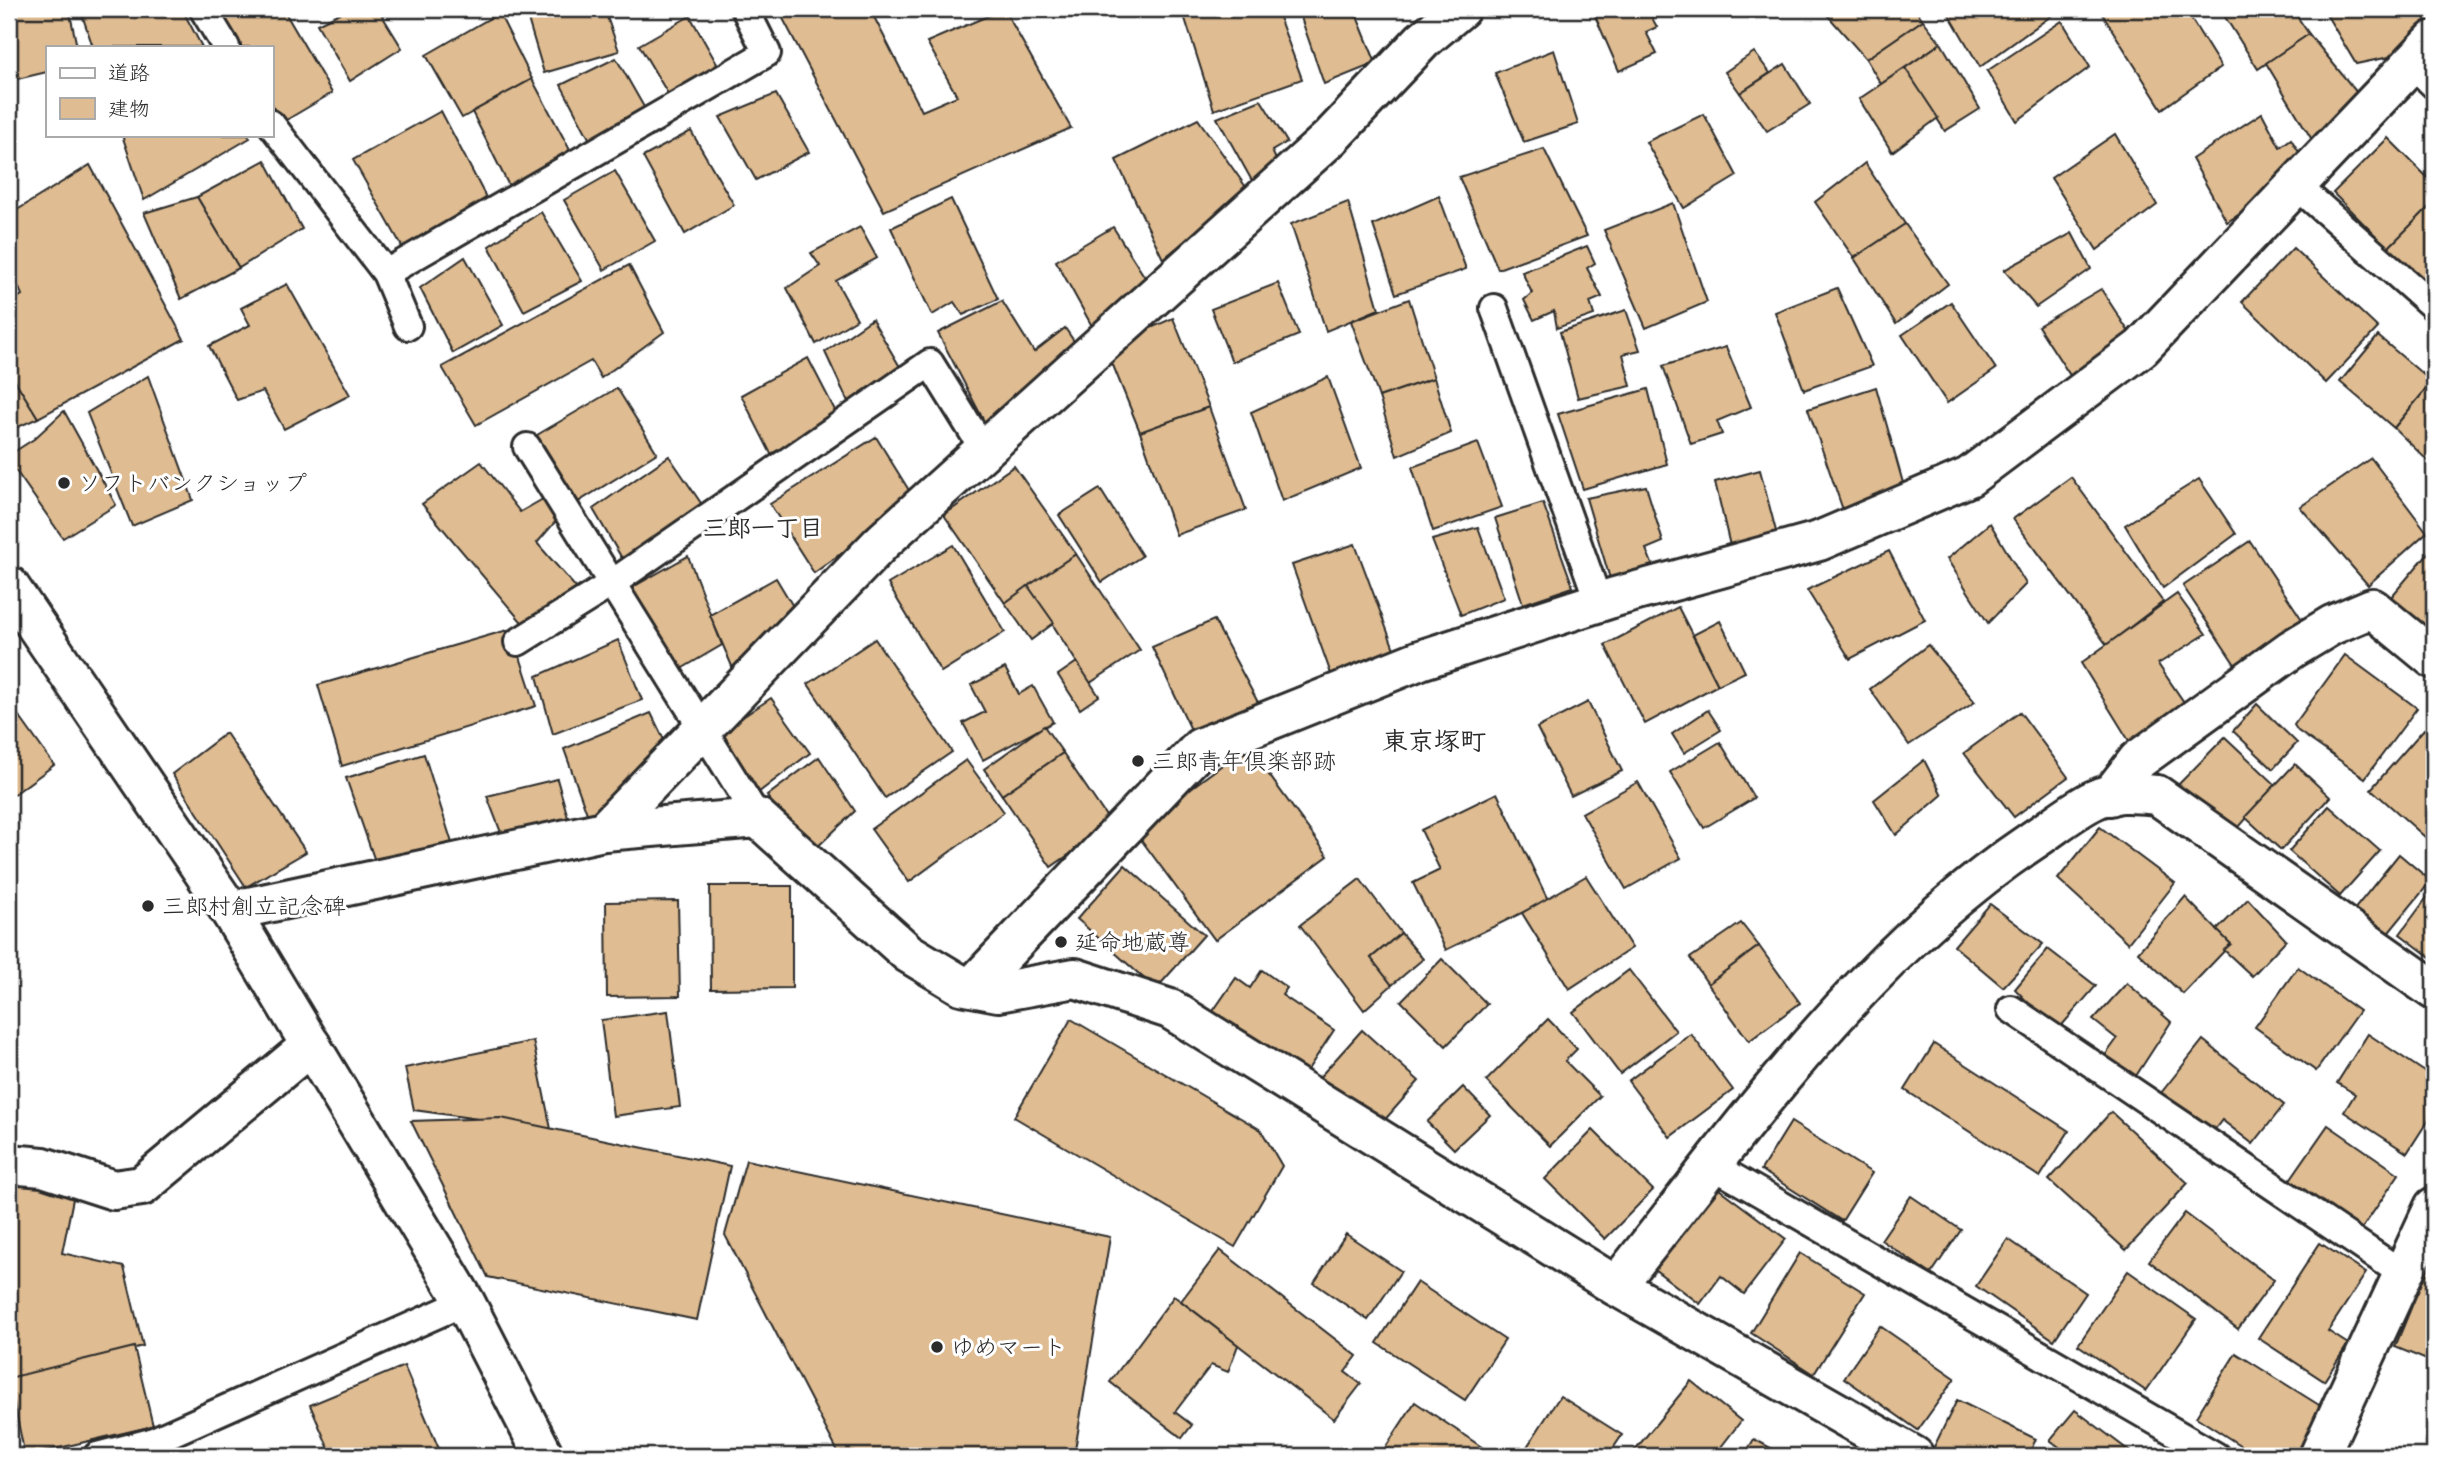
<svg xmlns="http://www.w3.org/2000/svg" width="2443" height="1465" font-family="Itim,'Klee One',sans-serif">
<rect width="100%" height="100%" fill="#fff"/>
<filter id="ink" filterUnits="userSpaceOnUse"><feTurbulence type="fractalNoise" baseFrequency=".0143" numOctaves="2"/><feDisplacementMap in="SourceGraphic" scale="14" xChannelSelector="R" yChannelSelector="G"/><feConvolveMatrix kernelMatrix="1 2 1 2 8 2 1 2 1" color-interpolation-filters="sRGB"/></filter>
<g filter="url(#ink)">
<g fill="#dfbc91" stroke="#2b2b2b" stroke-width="2">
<path d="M9,9h60l8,38h-30v25l-38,9z"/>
<path d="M80,9h102l20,38h-109z"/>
<path d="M212,9h71l49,84 -49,29 -12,-18v-57h-35z"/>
<path d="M348,9h30l24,39 -52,33 -33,-57z"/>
<path d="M525,9h85l-4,5 13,37 -75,22z"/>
<path d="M778,9h92l52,102 35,-15 -30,-54 77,-33 67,119 -187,83z"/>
<path d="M1182,9h94l26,70 -88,31z"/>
<path d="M1298,9h56l22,54 -52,21z"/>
<path d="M1592,9h55l10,18 -11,5 11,22 -38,17z"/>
<path d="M1822,9h93l8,11 -57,39z"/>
<path d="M1946,9h99l6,7 -71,51z"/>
<path d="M2099,9h86l36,58 -59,42z"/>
<path d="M2220,9h72l17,25 -51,35z"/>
<path d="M2323,9h99l12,19 -21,24 -57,12z"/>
<path d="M499,13l33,66 -70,39 -36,-63z"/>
<path d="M690,16l31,55 -50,28 -32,-54z"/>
<path d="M1923,20l18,23 -60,41 -15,-25z"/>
<path d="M2062,21l28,46 -73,54 -30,-50z"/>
<path d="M2309,34l54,66 -46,48 -51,-85z"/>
<path d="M1941,43l39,66 -35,22 -40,-63z"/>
<path d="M1554,50l24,74 -54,18 -29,-69z"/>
<path d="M1754,52l16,21 -30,20 -15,-21z"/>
<path d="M616,58l32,56 -56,30 -31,-59z"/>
<path d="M1785,64l25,40 -43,27 -27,-38z"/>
<path d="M1905,68l33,50 -46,34 -33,-53z"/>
<path d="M532,79l38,71 -60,38 -38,-76z"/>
<path d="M776,94l33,58 -53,28 -36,-63z"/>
<path d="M1261,100l26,42 -15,9 10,22 -26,15 -39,-70z"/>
<path d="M441,111l49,94 -86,45 -51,-90z"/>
<path d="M2262,113l18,34 11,-8 19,31 -83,52 -35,-63z"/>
<path d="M1704,114l33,62 -53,32 -38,-66z"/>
<path d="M1198,119l50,71 -85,69 -47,-99z"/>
<path d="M691,131l43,74 -49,29 -42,-77z"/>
<path d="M2115,134l42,71 -60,45 -46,-72z"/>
<path d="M122,135h126l2,3 -106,62z"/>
<path d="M2388,138l46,46v18l-46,46 -55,-55z"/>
<path d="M1544,149l43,87 -89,33 -39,-92z"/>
<path d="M265,160l37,69 -63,39 -42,-71z"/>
<path d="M1865,163l40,61 -51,34 -39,-56z"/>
<path d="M90,165l94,174 -146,79 -29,-47v-68l13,-8 -13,-30v-50z"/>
<path d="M615,171l40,70 -51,29 -40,-70z"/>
<path d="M1439,196l27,73 -70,25 -23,-69z"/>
<path d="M197,197l42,71 -58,31 -37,-86z"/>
<path d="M951,199l47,100 -35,16 -9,-13 -22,13 -41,-87z"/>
<path d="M1348,202l31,107 -53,22 -35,-107z"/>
<path d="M2434,202v90l-46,-44z"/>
<path d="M1673,203l34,99 -61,26 -42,-98z"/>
<path d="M541,212l41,69 -58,30 -35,-65z"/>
<path d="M1905,224l43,60 -52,40 -42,-66z"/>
<path d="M860,227l17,31 -41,23 21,38 -41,25 -29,-56 33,-22 -9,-13z"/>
<path d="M1113,227l40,63 -55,47 -42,-76z"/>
<path d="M2072,233l19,36 -55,38 -32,-37z"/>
<path d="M1587,246l8,17 -8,5 15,29 -12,5 4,13 -37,13 -3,-17 -20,9 -10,-20 8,-7 -10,-21z"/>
<path d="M2293,248l85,80 -52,55 -84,-81z"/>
<path d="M465,257l38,68 -50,28 -33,-65z"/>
<path d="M629,265l35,67 -63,46 -10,-17 -115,64 -34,-58z"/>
<path d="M1278,283l21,52 -67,27 -21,-53z"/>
<path d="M287,284l63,111 -66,34 -21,-38 -26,9 -28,-54 41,-21 -9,-17z"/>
<path d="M1837,288l35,78 -68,24 -29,-78z"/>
<path d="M2101,289l35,54 -61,40 -37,-57z"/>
<path d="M1409,299l25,79 -55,19 -28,-76z"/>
<path d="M1002,301l32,51 31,-24 15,22 -95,73 -47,-90z"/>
<path d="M1951,302l45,67 -49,34 -45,-68z"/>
<path d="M1626,310l14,40 -17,4 8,32 -53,12 -18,-66z"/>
<path d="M1173,318l36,89 -69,25 -34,-84z"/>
<path d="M872,319l31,53 -53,34 -25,-54z"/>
<path d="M2378,336l54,46 -38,46 -54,-46z"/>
<path d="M1726,347l25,60 -34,14 5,13 -31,10 -28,-78z"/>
<path d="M808,358l31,60 -68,36 -30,-59z"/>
<path d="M9,371l29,47 -29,13z"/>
<path d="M148,376l45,124 -61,26 -45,-113z"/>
<path d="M1328,377l33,91 -79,33 -31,-89z"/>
<path d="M1434,378l17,55 -54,23 -18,-59z"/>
<path d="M2432,382l2,1v84l-40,-39z"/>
<path d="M1876,387l27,96 -60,27 -35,-101z"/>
<path d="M617,388l40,65 -79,49 -41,-67z"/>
<path d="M1648,389l19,75 -84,25 -25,-75z"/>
<path d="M1209,407l37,103 -70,25 -36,-103z"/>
<path d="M64,411l52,94 -53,33 -54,-77v-6l25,-16z"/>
<path d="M876,437l39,63 -101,73 -44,-69z"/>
<path d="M1478,443l24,64 -69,24 -21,-64z"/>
<path d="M669,456l36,53 -82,51 -30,-51z"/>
<path d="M2371,458l56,74 -59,53 -68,-78z"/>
<path d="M481,462l39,50 23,-13 13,22 -19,22 41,47 -53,36 -103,-122z"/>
<path d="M1014,466l62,88 -71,49 -61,-88z"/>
<path d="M1760,470l17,65 -46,15 -16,-68z"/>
<path d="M2071,477l92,125 -56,43 -94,-126z"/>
<path d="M2199,479l37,55 -73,54 -38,-63z"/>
<path d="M1646,486l17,56 -17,7 9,22 -44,11 -25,-84z"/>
<path d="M1100,489l42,67 -40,26 -43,-67z"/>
<path d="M1543,503l30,84 -50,17 -28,-86z"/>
<path d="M1990,523l36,61 -38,39 -41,-64z"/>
<path d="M1478,527l26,71 -43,17 -29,-75z"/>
<path d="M2250,541l55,83 -65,48 -57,-86z"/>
<path d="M1355,544l39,105 -63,25 -39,-109z"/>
<path d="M953,545l52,87 -64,40 -53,-88z"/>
<path d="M2434,546v98l-48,-41z"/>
<path d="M1889,551l36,69 -75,39 -43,-69z"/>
<path d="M1076,554l64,96 -50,33 -62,-97z"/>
<path d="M688,556l34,89 -46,27 -50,-81z"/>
<path d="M776,578l24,40 -63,60 -27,-63z"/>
<path d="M1028,586l26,37 -23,17 -26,-37z"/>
<path d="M2177,594l29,40 -48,30 32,47 -59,33 -50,-81z"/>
<path d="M1678,607l40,78 -73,39 -40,-79z"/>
<path d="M1214,620l47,88 -68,26 -41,-87z"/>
<path d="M1720,621l25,51 -27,13 -25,-50z"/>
<path d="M511,629l25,77 -194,60 -24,-81z"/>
<path d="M875,639l77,113 -67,46 -77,-114z"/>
<path d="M618,640l24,60 -89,34 -16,-58z"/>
<path d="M1928,645l47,57 -66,43 -39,-56z"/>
<path d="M2345,655l72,53 -52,70 -67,-47 -4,-6z"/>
<path d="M1077,662l22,34 -19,13 -22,-34z"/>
<path d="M1005,668l14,26 14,-8 20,36 -70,38 -20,-37 22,-11 -14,-27z"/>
<path d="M771,698l39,55 -56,43 -38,-61z"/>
<path d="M9,702l45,63 -45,33z"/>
<path d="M1588,702l34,69 -51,25 -34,-68z"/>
<path d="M2257,704l40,39 -24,26 -40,-38z"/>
<path d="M1708,710l13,20 -37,23 -12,-19z"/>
<path d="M2020,712l48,65 -54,40 -50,-64z"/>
<path d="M651,713l17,35 -79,71 -25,-70z"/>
<path d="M1044,726l19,27 -61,42 -18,-26z"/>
<path d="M2424,729l10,9v107l-63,-56z"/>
<path d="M226,733l80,119 -60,35 -74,-113z"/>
<path d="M2225,737l51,48 -44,50 -58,-46z"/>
<path d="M1720,742l34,56 -50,30 -34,-56z"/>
<path d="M1248,746l80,110 -113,84 -81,-110z"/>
<path d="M1063,753l49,72 -61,42 -49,-72z"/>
<path d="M424,754l28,89 -76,21 -30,-86z"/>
<path d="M819,757l36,54 -44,42 -44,-57z"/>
<path d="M966,760l38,52 -95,70 -38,-53z"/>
<path d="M1924,760l18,35 -46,40 -22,-35z"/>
<path d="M2295,764l35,33 -49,53 -36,-33z"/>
<path d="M557,779l14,49 -66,15 -18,-47z"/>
<path d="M1638,782l43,76 -55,31 -44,-76z"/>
<path d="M1497,793l51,107 -102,50 -33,-67 27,-13 -19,-40z"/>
<path d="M2329,806l51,45 -40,45 -51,-45z"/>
<path d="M2100,827l75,56 -47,60 -70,-64z"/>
<path d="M2399,854l32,27 -50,61 -32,-26z"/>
<path d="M1125,865l79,70 -48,54 -79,-70z"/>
<path d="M1586,876l46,72 -63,41 -47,-76z"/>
<path d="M1360,879l41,54 -30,25 21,27 -28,25 -64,-85z"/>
<path d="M710,886h82v102l-81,1z"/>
<path d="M2434,888v72l-34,-26z"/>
<path d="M2185,897l46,47 -48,50 -45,-42z"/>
<path d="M2248,899l38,41 -34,36 -28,-26 7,-6 -14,-14z"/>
<path d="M678,901l2,95 -73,1 -1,-95z"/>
<path d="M1990,904l53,40 -40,43 -49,-41z"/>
<path d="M1741,923l18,23 -51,38 -18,-26z"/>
<path d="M1401,933l22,26 -31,26 -21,-27z"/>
<path d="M1759,946l41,57 -51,38 -41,-57z"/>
<path d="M2048,949l48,37 -40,46 -41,-43z"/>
<path d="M1442,959l45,45 -41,42 -45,-45z"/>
<path d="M2298,967l61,44 -43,60 -61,-44z"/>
<path d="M1262,970l25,18 -5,7 52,35 -35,53 -92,-63 29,-42 14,10z"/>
<path d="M1629,970l47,61 -56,43 -47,-62z"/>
<path d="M2127,983l44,39 -39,60 -28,-25 13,-18 -24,-19z"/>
<path d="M668,1011l12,96 -67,9 -12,-96z"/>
<path d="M1071,1019l190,111 21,36 -47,81 -221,-130z"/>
<path d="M1548,1019l29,30 -12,12 35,35 -50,50 -64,-65z"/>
<path d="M1362,1030l57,51 -45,51 -57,-52z"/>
<path d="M1691,1034l42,56 -63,47 -42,-56z"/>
<path d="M2368,1034l66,44v33l-27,42 -63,-41 11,-18 -18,-11z"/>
<path d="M2203,1040l81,65 -31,39 -31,-24 -10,13 -51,-40z"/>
<path d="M533,1041l18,88 -137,-19 -9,-42z"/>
<path d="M1934,1044l135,87 -29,46 -135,-87z"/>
<path d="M1463,1087l27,28 -36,34 -27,-27z"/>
<path d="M2111,1112l77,71 -62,67 -77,-70z"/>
<path d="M501,1118l229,48 -33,154 -209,-43 -77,-156z"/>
<path d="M1791,1122l81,51 -30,48 -81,-51z"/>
<path d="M2328,1125l71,49 -40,59 -72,-49z"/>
<path d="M1593,1130l60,60 -48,49 -60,-60z"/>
<path d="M746,1160l364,77 -36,219h-234l-115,-221z"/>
<path d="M9,1180l66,9 -13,64 62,14 19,79 -134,34z"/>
<path d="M1715,1186l71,53 -42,55 -23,-18 -21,28 -46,-35z"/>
<path d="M1911,1196l50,34 -30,44 -50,-34z"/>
<path d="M2185,1213l89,67 -36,49 -89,-68z"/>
<path d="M1346,1234l55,37 -33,49 -54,-37z"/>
<path d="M2008,1239l78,54 -32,47 -78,-54z"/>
<path d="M2320,1243l46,30 -38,58 20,13 -24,37 -66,-43z"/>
<path d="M1220,1250l137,106 -12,16 16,12 -27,35 -153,-118z"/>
<path d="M1800,1253l65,40 -51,81 -63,-41z"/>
<path d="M2429,1264l5,2v97l-39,-16z"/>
<path d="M2128,1271l68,48 -50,72 -68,-46z"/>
<path d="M1417,1282l88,58 -40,60 -88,-57z"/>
<path d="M1174,1296l64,49 -10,27 -17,-7 -36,47 17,13 -10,13 -72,-56z"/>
<path d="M1880,1326l75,52 -37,52 -74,-52z"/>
<path d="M134,1347l19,79 -128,30 -16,-78z"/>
<path d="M2236,1353l91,57 -30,46h-40l-61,-39z"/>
<path d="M404,1366l38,90h-110l-22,-51z"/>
<path d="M1691,1381l50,40 -27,35h-84z"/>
<path d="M1560,1396l62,39 -14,21h-73l-10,-6z"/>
<path d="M1957,1400l79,39 -8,17h-85l-11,-5z"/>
<path d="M1415,1402l80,54h-99l-11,-8z"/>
<path d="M2075,1410l61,46h-65l-21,-16z"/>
<path d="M1754,1439l31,17h-41z"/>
</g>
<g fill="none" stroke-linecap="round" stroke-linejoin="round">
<g stroke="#2b2b2b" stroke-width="32">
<g id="lane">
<path d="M203,9l23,38"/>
<path d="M2412,64l22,21"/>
<path d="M271,124l115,149 22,53"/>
<path d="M2296,185l138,122"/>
<path d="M386,273l381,-220 -22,-44"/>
<path d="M1494,308l105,295"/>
<path d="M527,447l231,371"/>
<path d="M518,642l93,-58 319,-221 54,87"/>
<path d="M2011,1009l392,265"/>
<path d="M1712,1165l504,291"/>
<path d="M97,1456l54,-14 314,-140"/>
</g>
</g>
<g stroke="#2b2b2b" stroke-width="44">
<g id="street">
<path d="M2110,796l28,-36 154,-111 40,-24 40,-17 62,51"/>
<path d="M604,831l278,-289 448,-404 93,-98 37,-31"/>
<path d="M230,911l374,-80 154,-13 150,135 53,32 37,7 77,-14 95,31 446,277 298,170"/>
<path d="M973,986l227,-238 220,-88 195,-63 204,-56 150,-64 172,-129 293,-308"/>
<path d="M9,1164l34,3 71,23 28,-4 169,-141"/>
<path d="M1616,1286c126,-157 246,-331 416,-445 20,-13 41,-31 62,-41 20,-10 42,-7 63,-5l277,195"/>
<path d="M2319,1456l115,-249"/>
</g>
</g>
<g stroke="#2b2b2b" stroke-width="44">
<path id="secondary" d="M9,586l221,325 235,391 79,154"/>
</g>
<use href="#lane" stroke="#fff" stroke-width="26"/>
<use href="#street" stroke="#fff" stroke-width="38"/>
<use href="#secondary" stroke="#fff" stroke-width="38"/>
</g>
</g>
<g fill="#2b2b2b" stroke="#fff" stroke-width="2.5">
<circle cx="64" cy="483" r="7"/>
<circle cx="1138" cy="761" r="7"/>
<circle cx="148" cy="906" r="7"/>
<circle cx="1061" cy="942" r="7"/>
<circle cx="937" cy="1347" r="7"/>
</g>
<g text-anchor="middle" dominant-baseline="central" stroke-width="6" stroke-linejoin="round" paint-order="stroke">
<g font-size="23" fill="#2b2b2b" stroke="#fff" text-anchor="start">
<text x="78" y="483">ソフトバンクショップ</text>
<text x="1152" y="761">三郎青年倶楽部跡</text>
<text x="162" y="906">三郎村創立記念碑</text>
<text x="1075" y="942">延命地蔵尊</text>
<text x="951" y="1347">ゆめマート</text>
</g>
<g font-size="24" font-weight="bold" fill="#2b2b2b" stroke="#fff">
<text x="763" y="527">三郎一丁目</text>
</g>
<g font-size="26" font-weight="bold" fill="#2b2b2b" stroke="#fff">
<text x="1434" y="741">東京塚町</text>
</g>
</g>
<rect width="2443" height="1465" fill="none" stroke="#fff" stroke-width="35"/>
<rect x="18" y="18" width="2408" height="1430" fill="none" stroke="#2b2b2b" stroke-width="2.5" filter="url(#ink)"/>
<rect x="46" y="46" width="228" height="91" fill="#ffffff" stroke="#aaaaaa" stroke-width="2"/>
<rect x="60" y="68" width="35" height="10" fill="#ffffff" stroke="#aaaaaa" stroke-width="2"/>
<text x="108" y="80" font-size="21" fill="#2b2b2b">道路</text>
<rect x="60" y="98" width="35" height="21" fill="#dfbc91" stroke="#aaaaaa" stroke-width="2"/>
<text x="108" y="116" font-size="21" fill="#2b2b2b">建物</text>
</svg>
